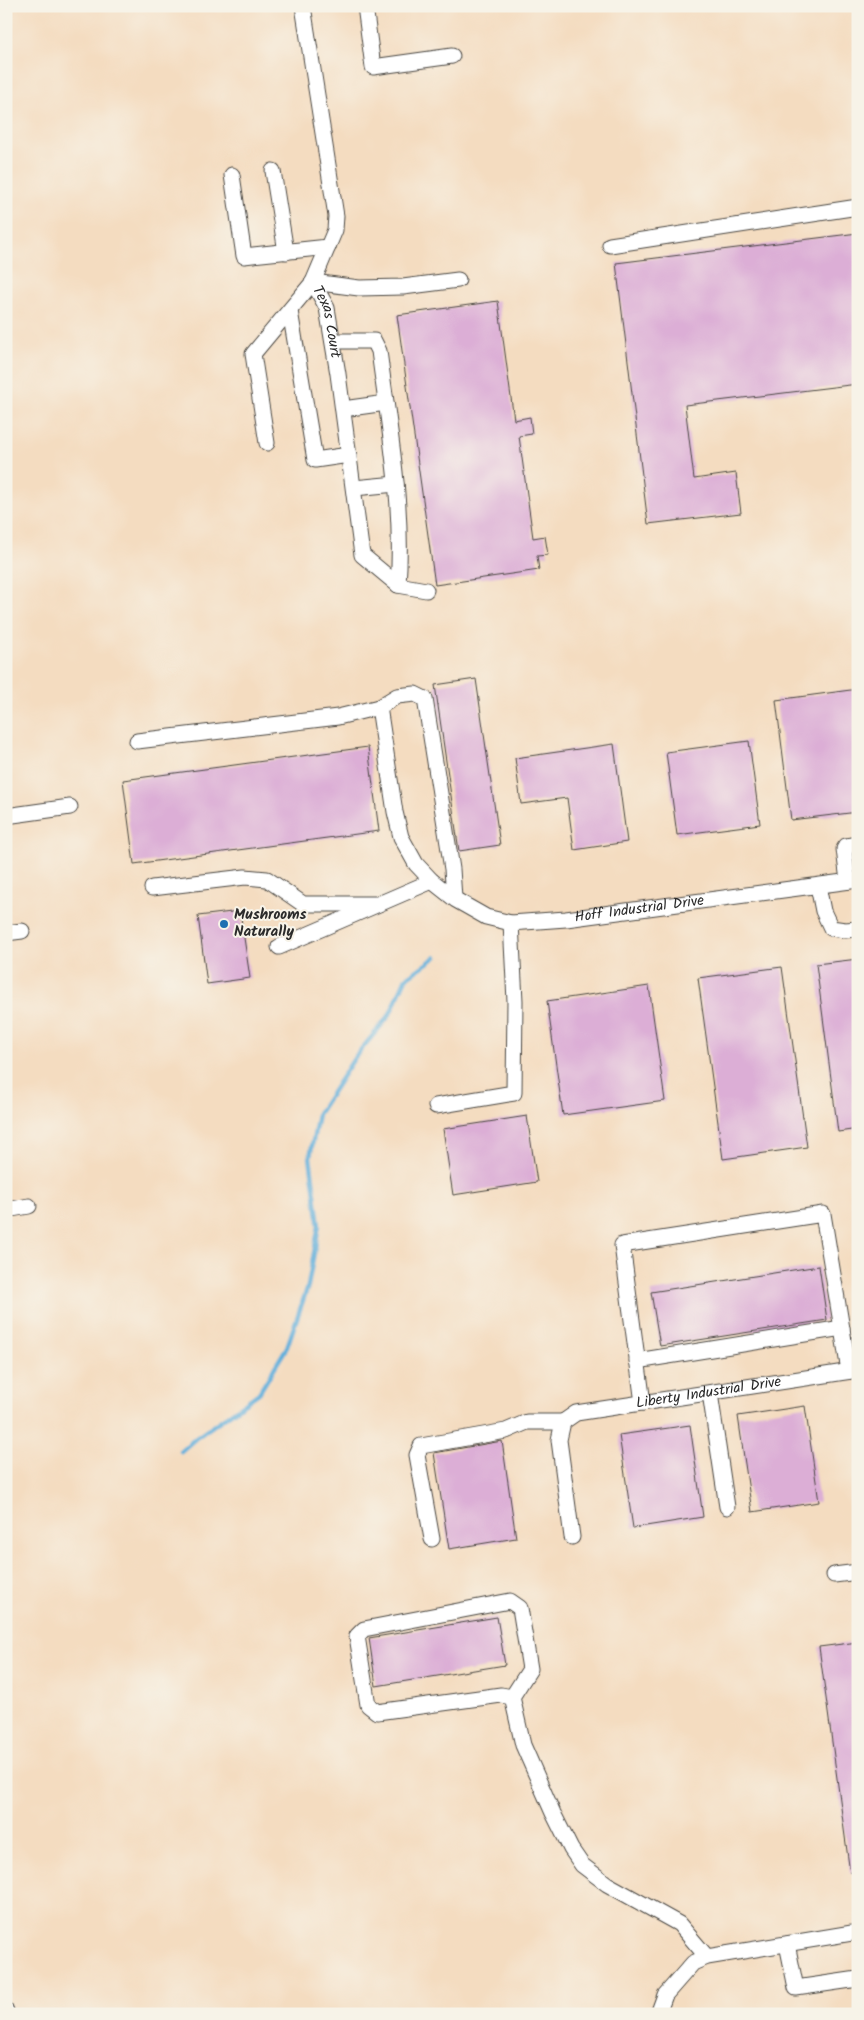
<svg xmlns="http://www.w3.org/2000/svg" width="864" height="2020" font-family="Kalam,sans-serif">
<rect width="100%" height="100%" fill="#f7f3e8"/>
<filter id="ink" filterUnits="userSpaceOnUse"><feTurbulence type="fractalNoise" baseFrequency=".02" numOctaves="2"/><feDisplacementMap in="SourceGraphic" scale="10" xChannelSelector="R" yChannelSelector="G"/><feConvolveMatrix kernelMatrix="1 2 1 2 8 2 1 2 1" color-interpolation-filters="sRGB"/></filter>
<filter id="wash" filterUnits="userSpaceOnUse"><feTurbulence type="fractalNoise" baseFrequency=".0096" numOctaves="4" result="noise"/><feDisplacementMap in="SourceGraphic" scale="20" xChannelSelector="R" yChannelSelector="G"/><feGaussianBlur stdDeviation="1.12" result="paint"/><feColorMatrix in="noise" values="0 0 0 0 0 0 0 0 0 0 0 0 0 0 0 0 0 1.4 0 .05"/><feComposite in="paint" operator="in"/></filter>
<g filter="url(#wash)">
<rect width="100%" height="100%" fill="#f4dcc0"/>
<g fill="none" stroke-linecap="round" stroke-linejoin="round">
<path stroke="#60aeda" stroke-width="4.5" d="M181,1451l15,-13 63,-45 28,-46 21,-61 11,-61 -9,-68 8,-43 37,-57 34,-41 17,-38 30,-21"/>
</g>
<g id="blocks">
<g fill="#dcaed6">
<path d="M858,233v151l-173,21 9,74 42,-6 5,40 -93,11 -32,-261z"/>
<path d="M498,301l16,119 16,-3 2,17 -13,2 14,102 12,-2 3,19 -11,1 2,14 -104,15 -38,-270z"/>
<path d="M476,679l24,166 -41,6 -24,-166z"/>
<path d="M858,689v123l-67,8 -15,-120z"/>
<path d="M749,741l11,83 -83,11 -11,-83z"/>
<path d="M614,744l13,98 -53,8 -7,-52 -46,6 -6,-46z"/>
<path d="M368,747l11,84 -245,33 -11,-84z"/>
<path d="M240,911l10,67 -43,6 -9,-68z"/>
<path d="M858,959v170l-20,3 -22,-168z"/>
<path d="M782,967l25,180 -84,12 -25,-181z"/>
<path d="M649,986l16,115 -102,14 -16,-114z"/>
<path d="M527,1116l10,66 -84,13 -10,-66z"/>
<path d="M819,1266l8,54 -167,26 -9,-54z"/>
<path d="M805,1406l14,96 -67,10 -14,-96z"/>
<path d="M690,1425l13,92 -70,11 -14,-93z"/>
<path d="M502,1441l14,97 -67,11 -15,-96z"/>
<path d="M497,1617l8,48 -129,21 -7,-48z"/>
<path d="M858,1642v230l-8,1 -31,-226z"/>
</g>
</g>
</g>
<g filter="url(#ink)">
<use href="#blocks" fill-opacity="0" stroke="#494641" stroke-width="1"/>
<g fill="none" stroke-linecap="round" stroke-linejoin="round">
<g stroke="#494641" stroke-width="17">
<g id="minor">
<path id="s1" d="M303,6l33,210 -1,14 -22,52 14,26 11,66 24,181 36,30 28,5"/>
<path d="M365,6l8,61 79,-11"/>
<path d="M273,171l13,81"/>
<path d="M232,175l12,81 84,-9"/>
<path d="M610,245l248,-38"/>
<path d="M290,311l25,149 34,-5"/>
<path d="M333,341h41l5,10c10,77 25,155 19,234"/>
<path d="M343,409l43,-6"/>
<path d="M267,443l-14,-89 60,-72 46,6 44,-1 55,-7"/>
<path d="M354,488l42,-4"/>
<path id="s2" d="M379,707l16,105 6,25 15,27 16,17 24,19 30,17 25,6 55,-4 292,-39"/>
<path d="M137,741l201,-24 41,-10 18,-11 18,-2 10,5 27,170 2,29"/>
<path d="M6,816l64,-9"/>
<path d="M848,881l-4,-32 2,-3 12,-2"/>
<path d="M818,886l5,25 8,17 14,2 13,-1"/>
<path d="M152,888l93,-11 22,2 36,25h75"/>
<path d="M6,933l16,-2"/>
<path d="M279,947l153,-66"/>
<path d="M436,1106l78,-13 1,-92 -4,-78"/>
<path d="M6,1210l23,-4"/>
<path d="M637,1361l205,-33"/>
<path d="M710,1393l17,114"/>
<path d="M643,1403l-21,-158 201,-31 26,157"/>
<path id="s3" d="M563,1422l13,-9 282,-43"/>
<path d="M563,1422l-4,18 13,97"/>
<path d="M432,1539l-15,-84 4,-9 85,-15 21,-9h36"/>
<path d="M834,1575l24,-3"/>
<path d="M512,1697l18,-28 -10,-61 -10,-7 -146,28 -7,7 11,69 9,7 124,-17 11,2 11,48 30,68 18,36 11,16 25,19 72,40 28,33"/>
<path d="M787,1944l9,44 62,-9"/>
<path d="M6,2011l1,3"/>
<path d="M658,2014l7,-19 28,-32 14,-6 151,-25"/>
</g>
</g>
<use href="#minor" stroke="#fff" stroke-width="15"/>
</g>
</g>
<circle fill="#1f6fb2" stroke="#f7f3e8" stroke-width="2" cx="224" cy="924" r="5"/>
<g text-anchor="middle" dominant-baseline="central" stroke-width="4" stroke-linejoin="round" paint-order="stroke">
<g font-size="15" fill="#2b2b2b" stroke="#f7f3e8">
<text stroke="none"><textPath href="#s1" startOffset="326">Texas Court</textPath></text>
<text stroke="none"><textPath href="#s2" startOffset="406">Hoff Industrial Drive</textPath></text>
<text stroke="none"><textPath href="#s3" startOffset="150">Liberty Industrial Drive</textPath></text>
</g>
<g font-size="15" font-weight="bold" fill="#2b2b2b" stroke="#f7f3e8" text-anchor="start">
<text x="234" y="915">Mushrooms<tspan x="234" dy="17">Naturally</tspan></text>
</g>
</g>
<rect width="864" height="2020" fill="none" stroke="#f7f3e8" stroke-width="25"/>
</svg>
